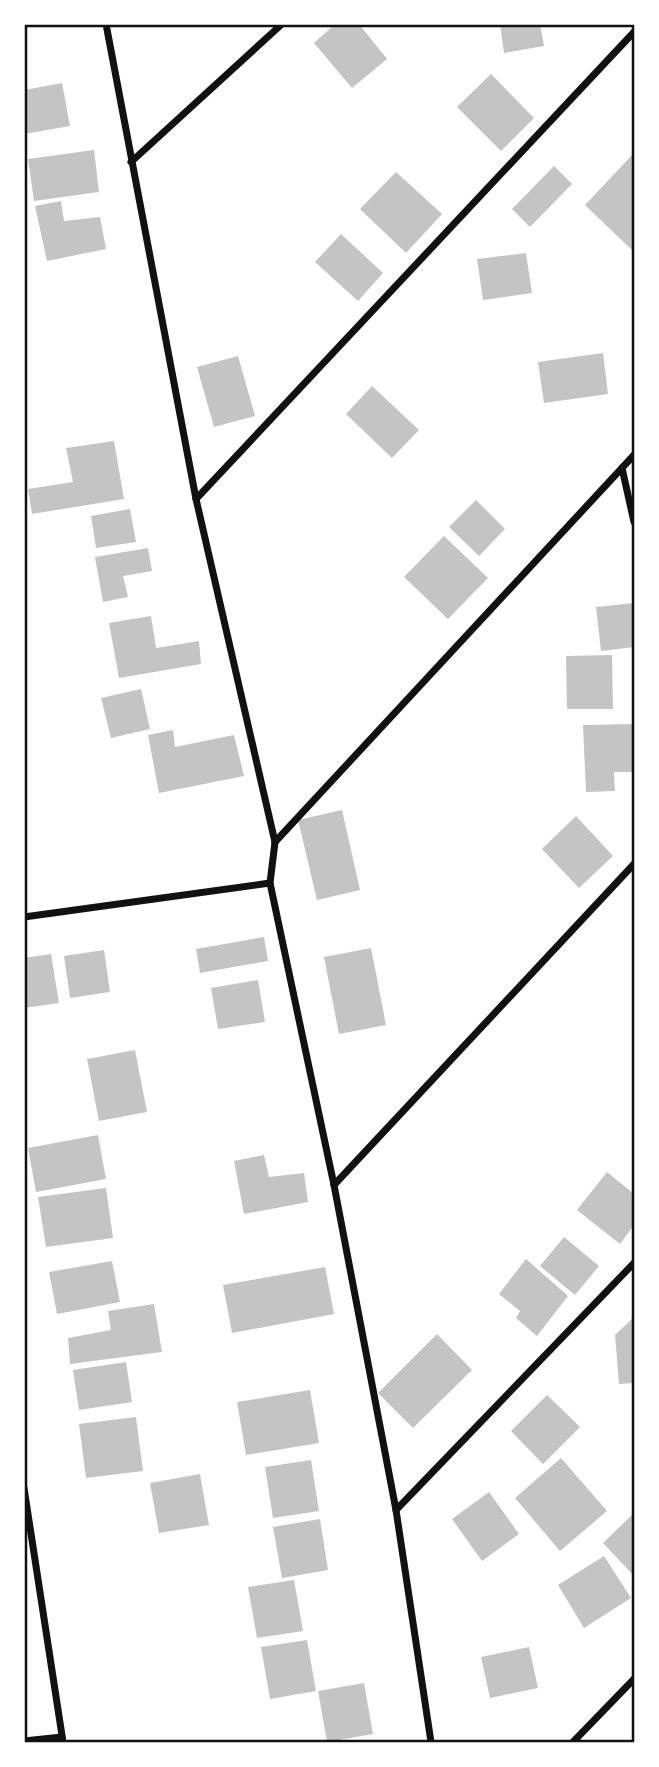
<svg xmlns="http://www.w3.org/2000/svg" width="659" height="1767" font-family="'Times New Roman',serif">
<rect width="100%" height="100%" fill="#fff"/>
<g fill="#c4c4c4">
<path d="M335,24h24l28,35 -35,29 -38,-45z"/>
<path d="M500,24h40l4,22 -40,7z"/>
<path d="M491,74l43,44 -33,33 -44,-44z"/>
<path d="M62,83l8,43 -46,8v-44z"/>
<path d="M94,150l5,42 -65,9 -6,-42z"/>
<path d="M634,153v99l-49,-47z"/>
<path d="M554,166l18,18 -42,43 -18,-18z"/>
<path d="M396,172l46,42 -36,39 -46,-44z"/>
<path d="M61,201l3,20 36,-4 6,32 -59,12 -12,-55z"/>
<path d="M341,234l42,39 -25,28 -43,-39z"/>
<path d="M526,253l6,40 -49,7 -6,-41z"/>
<path d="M603,353l5,41 -64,9 -6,-41z"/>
<path d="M238,356l17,60 -41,11 -17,-60z"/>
<path d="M372,386l47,44 -27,28 -46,-44z"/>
<path d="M114,441l10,58 -92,15 -4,-25 45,-7 -7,-34z"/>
<path d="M476,500l29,29 -26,27 -30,-29z"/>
<path d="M130,509l6,33 -40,6 -5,-32z"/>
<path d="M444,536l44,42 -40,41 -44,-42z"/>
<path d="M148,548l4,23 -29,5 5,21 -25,5 -8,-45z"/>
<path d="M634,603v44l-33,4 -5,-44z"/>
<path d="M151,616l5,32 43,-7 2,23 -82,14 -10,-55z"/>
<path d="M612,655l1,54h-46l-1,-53z"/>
<path d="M141,689l9,40 -39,9 -10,-40z"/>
<path d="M634,724v48h-20l1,19 -29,1 -3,-67z"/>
<path d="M173,730l2,17 59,-12 10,41 -85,17 -11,-58z"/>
<path d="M342,810l18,80 -43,10 -19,-80z"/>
<path d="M576,816l37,40 -34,32 -37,-39z"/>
<path d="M264,937l4,24 -68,12 -4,-24z"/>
<path d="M371,948l15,77 -47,9 -15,-77z"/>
<path d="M104,950l6,42 -40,6 -6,-42z"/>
<path d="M51,954l8,49 -35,5v-50z"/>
<path d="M258,980l7,42 -47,7 -7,-41z"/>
<path d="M135,1050l12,62 -48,9 -12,-62z"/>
<path d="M98,1135l8,44 -70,13 -8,-44z"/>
<path d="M264,1155l5,22 35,-4 4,29 -64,12 -10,-53z"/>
<path d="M607,1172l27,22v31l-14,19 -43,-34z"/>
<path d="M106,1188l7,50 -67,9 -8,-50z"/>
<path d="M564,1237l35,29 -24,29 -35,-29z"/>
<path d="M526,1259l42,37 -31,40 -21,-18 4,-7 -21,-17z"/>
<path d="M112,1261l8,41 -63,12 -8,-42z"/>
<path d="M325,1267l9,47 -102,19 -9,-48z"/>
<path d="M154,1304l8,48 -92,12 -2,-26 43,-8 -3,-19z"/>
<path d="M634,1317v66l-15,1 -4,-49z"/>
<path d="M437,1334l35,36 -59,58 -35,-35z"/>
<path d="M126,1362l6,40 -53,8 -6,-40z"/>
<path d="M310,1390l9,53 -73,12 -9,-53z"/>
<path d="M547,1395l33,32 -37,37 -32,-33z"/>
<path d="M136,1417l7,54 -57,7 -7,-54z"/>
<path d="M561,1458l46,53 -47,40 -45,-53z"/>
<path d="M311,1460l8,51 -46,7 -8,-51z"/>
<path d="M200,1474l9,51 -50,8 -9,-50z"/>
<path d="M489,1492l30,42 -37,27 -30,-42z"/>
<path d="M634,1513v63l-31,-33z"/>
<path d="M320,1519l8,51 -46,8 -9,-51z"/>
<path d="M604,1556l27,42 -47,30 -26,-43z"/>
<path d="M294,1580l9,51 -46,7 -9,-51z"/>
<path d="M307,1640l9,51 -46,8 -9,-52z"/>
<path d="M529,1647l9,41 -48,10 -9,-41z"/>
<path d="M364,1683l9,51 -46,8 -9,-51z"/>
</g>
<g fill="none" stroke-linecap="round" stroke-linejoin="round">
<g stroke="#111" stroke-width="7">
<path d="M106,24l90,475 79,343 -5,41 64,302 62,325 35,232"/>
<path d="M131,162l151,-138"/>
<path d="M622,468l12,54"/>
<path d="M196,499l438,-467"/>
<path d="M275,842l359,-387"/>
<path d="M24,917l246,-34"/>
<path d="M334,1185l300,-321"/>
<path d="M24,1488l39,254"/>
<path d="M396,1510l238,-247"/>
<path d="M24,1741l38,-4"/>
<path d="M573,1742l61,-63"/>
</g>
</g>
<rect width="659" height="1767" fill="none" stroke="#ffffff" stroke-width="52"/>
<rect x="26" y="26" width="607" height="1715" fill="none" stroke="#111" stroke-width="2.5"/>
</svg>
